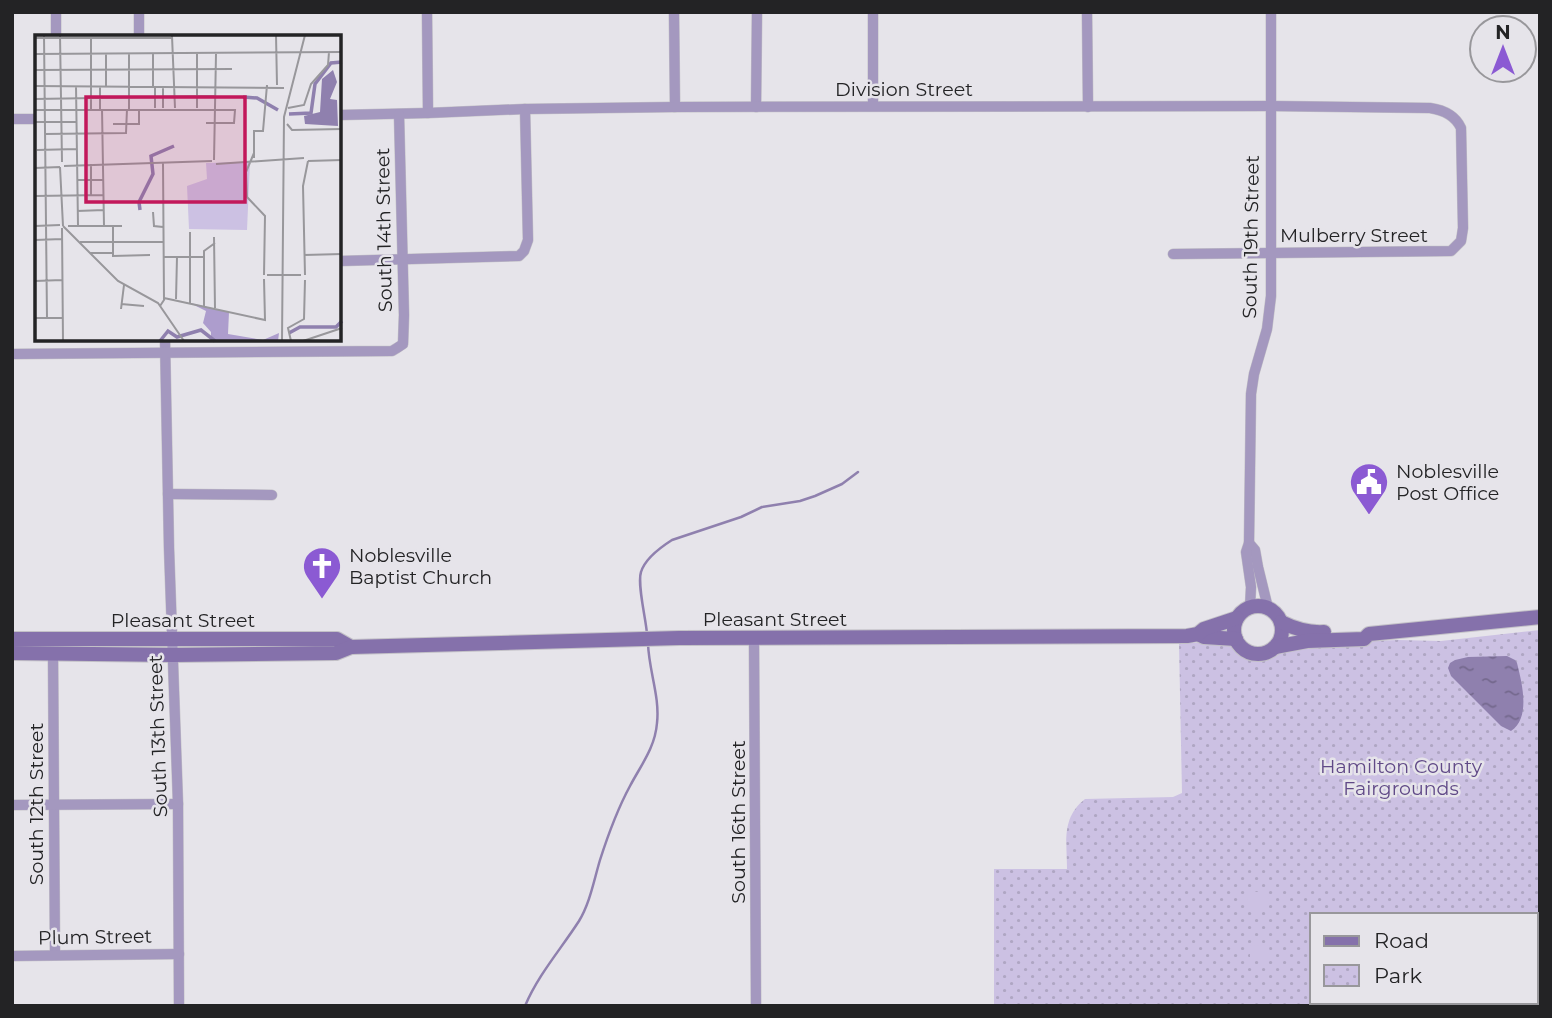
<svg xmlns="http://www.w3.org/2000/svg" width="1552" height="1018" font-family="Montserrat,sans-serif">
<defs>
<pattern id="park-dots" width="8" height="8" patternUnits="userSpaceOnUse" patternTransform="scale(1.75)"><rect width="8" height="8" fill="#ccc1e3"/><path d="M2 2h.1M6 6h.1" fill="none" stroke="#afa6c3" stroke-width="1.8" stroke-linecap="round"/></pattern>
<pattern id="water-ripples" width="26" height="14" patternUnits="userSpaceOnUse" patternTransform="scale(1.75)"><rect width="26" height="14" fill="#8f80ae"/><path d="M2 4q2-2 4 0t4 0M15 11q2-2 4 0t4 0" fill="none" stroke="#74688d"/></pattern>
</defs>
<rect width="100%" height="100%" fill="#e6e4ea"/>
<path fill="url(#park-dots)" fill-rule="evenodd" d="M1540,630v376h-546v-137h73c0,-27 -6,-51 18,-70l88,-2 9,-4 -3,-150 47,-1 11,8 18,7 12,-1 34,-12 97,-4 43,1zM1312,915h224v87h-224z"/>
<g fill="#ccc1e3">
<path d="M1248,892h20l1,20h-21z"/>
<path d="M1269,945l1,16h-20v-15z"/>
</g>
<path fill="url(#water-ripples)" d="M1507,656l8,4 2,3c5,20 14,55 -6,68l-10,-5 -50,-50 -3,-8 2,-5 5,-3 13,-3z"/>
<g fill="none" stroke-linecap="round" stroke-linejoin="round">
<g stroke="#8f80ae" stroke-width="2.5">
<path d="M647,634c-1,-15 -10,-50 -6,-62 4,-13 20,-25 31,-32l69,-23 21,-10 38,-6 15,-5 27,-12 16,-12"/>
<path d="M525,1006c13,-31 36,-57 54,-85 11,-18 15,-41 21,-61 8,-25 17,-50 30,-74 11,-21 25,-38 27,-63 3,-26 -8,-52 -9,-79"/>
</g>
<g stroke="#c3c1c7" stroke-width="11">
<g id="street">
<path d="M56,12v25"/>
<path d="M139,12v25"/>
<path d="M427,12l1,101"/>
<path d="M674,12l1,95"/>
<path d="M873,12v94"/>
<path d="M1087,12l1,95"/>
<path d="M756,107l1,-95"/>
<path d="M340,115l88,-2 97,-4 150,-2 595,-1 160,2c14,2 25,7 31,20l2,100 -2,13 -10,10 -278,3"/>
<path d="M12,119h25"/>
<path d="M340,261l179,-5 5,-5 4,-11 -3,-131"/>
<path d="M165,340l4,208 9,256 1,202"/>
<path d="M12,354l380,-3 5,-3 6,-4 1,-29 -5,-201"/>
<path d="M168,494l104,1"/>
<path d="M1249,543l6,7 3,17 10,41"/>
<path d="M1250,607l1,-20 -5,-35 3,-9 2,-149 3,-20 13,-45 4,-33v-284"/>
<path d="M754,638l2,368"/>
<path d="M53,653l2,302"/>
<path d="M12,805l166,-1"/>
<path d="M12,956l167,-2"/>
</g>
</g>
<g stroke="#c3c1c7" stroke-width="16">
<g id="secondary">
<circle cx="1258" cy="630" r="24"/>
<path d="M1281,622c14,7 27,11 43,10"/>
<path d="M1198,634l6,3 32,2"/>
<path d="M12,639h325l14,8"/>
<path d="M1275,647l32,-6 57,-2 5,-5 171,-17"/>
<path d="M12,653l161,2 163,-2 15,-6 328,-9 508,-2 11,-2 6,-5 33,-11"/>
</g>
</g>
<use href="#street" stroke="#a498bf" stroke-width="10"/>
<use href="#secondary" stroke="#8571ab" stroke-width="14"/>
</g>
<defs>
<g id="civic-pin" transform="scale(2.0125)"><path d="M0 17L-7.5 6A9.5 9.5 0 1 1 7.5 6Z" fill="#8b5ad3" stroke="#e6e4ea"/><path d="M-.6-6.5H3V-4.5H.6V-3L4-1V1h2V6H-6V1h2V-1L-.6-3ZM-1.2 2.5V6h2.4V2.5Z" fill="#fff"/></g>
<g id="church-pin" transform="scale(2.0125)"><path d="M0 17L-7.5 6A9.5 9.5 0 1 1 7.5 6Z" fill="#8b5ad3" stroke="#e6e4ea"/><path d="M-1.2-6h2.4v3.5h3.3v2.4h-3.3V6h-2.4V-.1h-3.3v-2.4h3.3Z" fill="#fff"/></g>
</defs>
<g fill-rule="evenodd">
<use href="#civic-pin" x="1369" y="482"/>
<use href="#church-pin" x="322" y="566"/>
</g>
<g text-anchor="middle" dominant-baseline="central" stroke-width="5" stroke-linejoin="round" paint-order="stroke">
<g font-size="19" fill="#232325" stroke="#e6e4ea">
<text x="904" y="89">Division Street</text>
<text transform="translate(384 230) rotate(-91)">South 14th Street</text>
<text x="1354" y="235">Mulberry Street</text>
<text transform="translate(1251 237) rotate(-89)">South 19th Street</text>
<text x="775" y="619">Pleasant Street</text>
<text x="183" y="620">Pleasant Street</text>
<text transform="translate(158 736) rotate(-92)">South 13th Street</text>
<text transform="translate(36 804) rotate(-90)">South 12th Street</text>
<text transform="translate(738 822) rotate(-90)">South 16th Street</text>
<text transform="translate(95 937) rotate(-1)">Plum Street</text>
</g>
<g font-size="19" fill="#232325" stroke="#e6e4ea" text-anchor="start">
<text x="1396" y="471">Noblesville<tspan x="1396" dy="22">Post Office</tspan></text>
<text x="349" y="555">Noblesville<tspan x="349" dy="22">Baptist Church</tspan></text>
</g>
<g font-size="19" fill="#604987" stroke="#e6e4ea">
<text x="1401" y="766">Hamilton County<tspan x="1401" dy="22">Fairgrounds</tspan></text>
</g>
</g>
<g transform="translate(35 35)">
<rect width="306" height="306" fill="#e6e4ea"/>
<path d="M155,268l39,9 -1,22 35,6 16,-7 -1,8h-67v-9l-8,-9 3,-12z" fill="#ad9dcd"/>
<path d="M215,127l-3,68 -58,-1 -2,-43 20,-7 -1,-16z" fill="#ccc1e3"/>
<path d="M298,35l4,12 -7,17 7,1 1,26 -33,-2 -1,-8 16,-4 2,-33z" fill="#8f80ae"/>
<path fill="none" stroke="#8f80ae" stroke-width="3.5" d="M208,62l14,1 21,12M254,79l22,-1 4,-29 16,-21 11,-1M105,175l-1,-8 14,-28 -2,-18 23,-10M254,298l11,-6h36l6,-6M125,306l8,-10 9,6 24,-7 14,11"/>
<path fill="none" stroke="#98979b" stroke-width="2" d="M9,0l3,283M25,0l2,127M241,0l1,50M137,1l3,72M56,2v73M0,3h138M0,19l307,-2M71,19v32M94,19v55M118,19v32M162,19v54M0,35l197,-1M0,51l249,2M41,51l2,140M65,51v23M120,51v22M0,64l181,-3M128,73v-22M253,73l16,-3 7,-21 17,-19 1,-13M67,74l2,117M0,75h200l-1,13h-28M0,87h41M78,89h26v-15M252,89l5,6 50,-1M10,99l81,-1 1,-24M2,115l40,-1M219,118v-22h9l4,-46M219,123v-5l-8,19 1,25 18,19 -1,59M179,125l2,-106M273,126l34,-1M56,129v31M181,129l88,-6M29,131l148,-5M25,132l3,59M0,133l25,-1M42,145h27M0,161l69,-1M42,176l27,-1M118,177l1,14 9,1M0,191l25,-1M28,191l55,55 40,22 26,38M33,191h54M78,191v30l37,-1M27,193l1,113M179,202l1,71M0,205l27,-1M45,207h83M55,218h23M269,220l38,-1M128,222h41M232,240h34M270,240l-2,-89 5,-25M0,246l27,-1M129,263l101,22 -1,-41M141,264l1,-42M155,268v-71M86,269l23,2M125,271l4,-6 -1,-137M169,271v-55l11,-8M86,274l3,-24M0,283h28M247,306l2,-224 21,-82M256,306l-3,-13 16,-9 1,-39M268,306l39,-13"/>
<path fill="#c2185b" fill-opacity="0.15" stroke="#c2185b" stroke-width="3.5" d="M51,62h159v105h-159z"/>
<rect width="306" height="306" fill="none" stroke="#232325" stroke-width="3.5"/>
</g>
<rect width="1552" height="1018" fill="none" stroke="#232325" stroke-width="28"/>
<rect x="1310" y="913" width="228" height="91" fill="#e6e4ea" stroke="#98979b" stroke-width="2"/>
<rect x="1324" y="936" width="35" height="10" fill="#8571ab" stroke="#98979b" stroke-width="2"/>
<text x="1374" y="948" font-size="21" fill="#232325">Road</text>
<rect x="1324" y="965" width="35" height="21" fill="url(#park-dots)" stroke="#98979b" stroke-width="2"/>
<text x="1374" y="983" font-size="21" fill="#232325">Park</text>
<g transform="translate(1503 49)"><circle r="33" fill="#e6e4ea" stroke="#98979b" stroke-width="2"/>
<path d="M0-5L12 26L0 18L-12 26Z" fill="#8b5ad3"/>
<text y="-10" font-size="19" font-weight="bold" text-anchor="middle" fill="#232325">N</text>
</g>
</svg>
